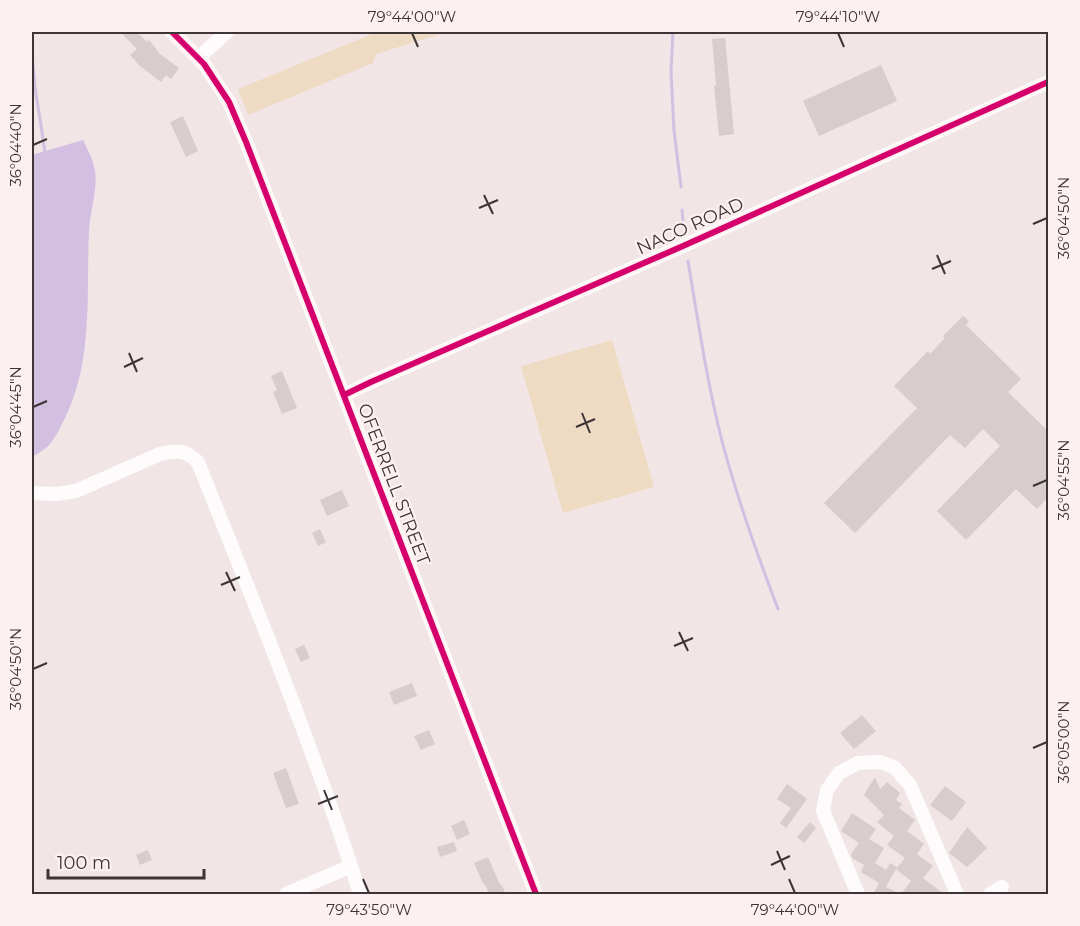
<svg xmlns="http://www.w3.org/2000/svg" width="1080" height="926" font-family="Montserrat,sans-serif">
<rect width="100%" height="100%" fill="#f1e5e6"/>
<g fill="#efdbc4">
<path d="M377,32h70l-71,22 -3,9 -125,52 -10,-26z"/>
<path d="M612,340l42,147 -91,26 -42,-147z"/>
</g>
<path fill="#d2bfe2" d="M83,140c5,10 10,20 12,30 3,20 -5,40 -6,60 -3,63 5,131 -25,190 -5,10 -9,19 -17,27 -5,4 -10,7 -15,10v-302z"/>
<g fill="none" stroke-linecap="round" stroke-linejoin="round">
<g stroke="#d2bfe2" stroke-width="3">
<path d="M673,32l-2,39 3,60 7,56"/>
<path d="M32,54l3,34 6,37 4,28"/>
<path d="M682,210l1,10"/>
<path d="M688,261c10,60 19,121 34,180 15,57 35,113 56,168"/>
</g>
</g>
<g fill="#d6cdcc">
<path d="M120,32h17l10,10 2,-2 11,14 19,14 -8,11 -5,-4 -5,7 -21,-16 -10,-11 7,-6z"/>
<path d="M725,38l9,96 -15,2 -5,-50 2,-1 -4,-46z"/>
<path d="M881,65l16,36 -78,35 -16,-35z"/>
<path d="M183,116l15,35 -12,6 -16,-35z"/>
<path d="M963,316l6,5 -3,4 55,54 -13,13 40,39v66l-11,12 -21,-20 -50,51 -29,-29 63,-65 -17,-17 -18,19 -15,-13 -95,98 -31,-30 93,-95 -23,-22 34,-35 2,3 15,-16 -2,-2z"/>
<path d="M282,371l15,37 -15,6 -9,-22 4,-2 -6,-14z"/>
<path d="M342,490l7,16 -22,10 -7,-16z"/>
<path d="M320,529l6,13 -8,4 -6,-13z"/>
<path d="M304,645l6,13 -9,4 -6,-13z"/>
<path d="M412,683l5,13 -23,9 -5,-13z"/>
<path d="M862,715l14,16 -22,18 -14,-16z"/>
<path d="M429,730l6,14 -14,6 -7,-14z"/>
<path d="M286,768l13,36 -13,4 -13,-35z"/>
<path d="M875,777l5,12 7,-7 13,11 -4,7 6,4 -3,4 16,12 -8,11 17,13 -7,10 16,12 -10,12 21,16h-71l6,-11 -18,-11 3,-7 -12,-7 -1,-4 8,-11 -18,-12 11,-18 24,16 -7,10 15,9 -9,15 11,7 4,-7 7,4 -11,20 15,7 10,-13 -15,-12 9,-11 -18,-13 7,-9 -17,-14 7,-7 -20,-20z"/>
<path d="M787,784l20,15 -21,29 -6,-5 11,-15 -14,-9z"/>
<path d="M945,786l21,16 -14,19 -22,-16z"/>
<path d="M464,820l6,14 -13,6 -6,-14z"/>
<path d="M810,822l6,6 -12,15 -7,-6z"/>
<path d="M967,827l20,21 -20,19 -18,-14z"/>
<path d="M454,842l3,9 -17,6 -3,-10z"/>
<path d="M148,850l4,10 -12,5 -4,-10z"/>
<path d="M488,857l12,28 1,-1 5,10h-17l-4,-10 -1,1 -10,-22z"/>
</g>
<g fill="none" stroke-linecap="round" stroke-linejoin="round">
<g stroke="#fdfbfb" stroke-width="14">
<path d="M172,32l32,32 25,38 17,40 290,752"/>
<path d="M198,58l29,-26"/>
<path d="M344,395l27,-13 312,-136 365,-164"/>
<path d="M32,493l25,1 19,-3 84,-37c17,-4 24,-5 38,8 57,143 116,286 162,432"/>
<path d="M286,894l65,-28"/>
<path d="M858,894l-35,-83 4,-21 12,-17 19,-10 22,-1 14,5 16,18 47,109"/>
<path d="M990,894l12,-7"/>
</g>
<g stroke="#fdf0f1" stroke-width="10">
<g id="cycleway">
<path d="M172,32l32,32 25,38 17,40 290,752"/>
<path d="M344,395l27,-13 312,-136 365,-164"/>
</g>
</g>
<use href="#cycleway" stroke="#d6006c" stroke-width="6"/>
</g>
<path fill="none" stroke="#3d3435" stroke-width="2" d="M412,33l6,14M838,33l6,14M33,145l14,-6M484,195l9,19M479,208l19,-8M1033,224l14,-6M937,255l8,19M932,269l19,-8M129,353l8,19M124,367l19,-9M33,407l14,-6M582,413l8,20M576,427l19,-8M1033,486l14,-6M226,572l9,19M221,585l19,-8M679,632l9,19M674,646l19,-8M33,669l14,-6M1033,748l14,-6M324,790l8,20M318,804l20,-8M777,851l8,19M771,865l19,-9M363,879l6,14M789,879l6,14"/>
<g text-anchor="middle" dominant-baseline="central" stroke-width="4.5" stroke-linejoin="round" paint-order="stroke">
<g font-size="18" fill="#3d3435" stroke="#fdf0f1">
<text transform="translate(690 226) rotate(-24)">NACO ROAD</text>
<text transform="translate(394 484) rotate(69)">OFERRELL STREET</text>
</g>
</g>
<rect width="1080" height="926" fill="none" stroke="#fdf0f1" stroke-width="66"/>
<path d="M48 869v9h156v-9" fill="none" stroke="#3d3435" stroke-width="3"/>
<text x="57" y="869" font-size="18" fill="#3d3435" stroke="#fdf0f1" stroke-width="4.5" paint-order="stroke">100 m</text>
<rect x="33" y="33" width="1014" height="860" fill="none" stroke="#3d3435" stroke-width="2"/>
<g font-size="15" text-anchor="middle" fill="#3d3435">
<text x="412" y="22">79°44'00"W</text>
<text x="838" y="22">79°44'10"W</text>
<text transform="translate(16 145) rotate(-90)" y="5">36°04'40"N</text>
<text transform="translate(1064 218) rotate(-90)" y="5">36°04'50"N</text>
<text transform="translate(16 407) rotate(-90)" y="5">36°04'45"N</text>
<text transform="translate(1064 480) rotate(-90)" y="5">36°04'55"N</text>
<text transform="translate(16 669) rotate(-90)" y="5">36°04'50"N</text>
<text transform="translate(1064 742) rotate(-90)" y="5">36°05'00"N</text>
<text x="369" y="915">79°43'50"W</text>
<text x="795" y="915">79°44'00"W</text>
</g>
</svg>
